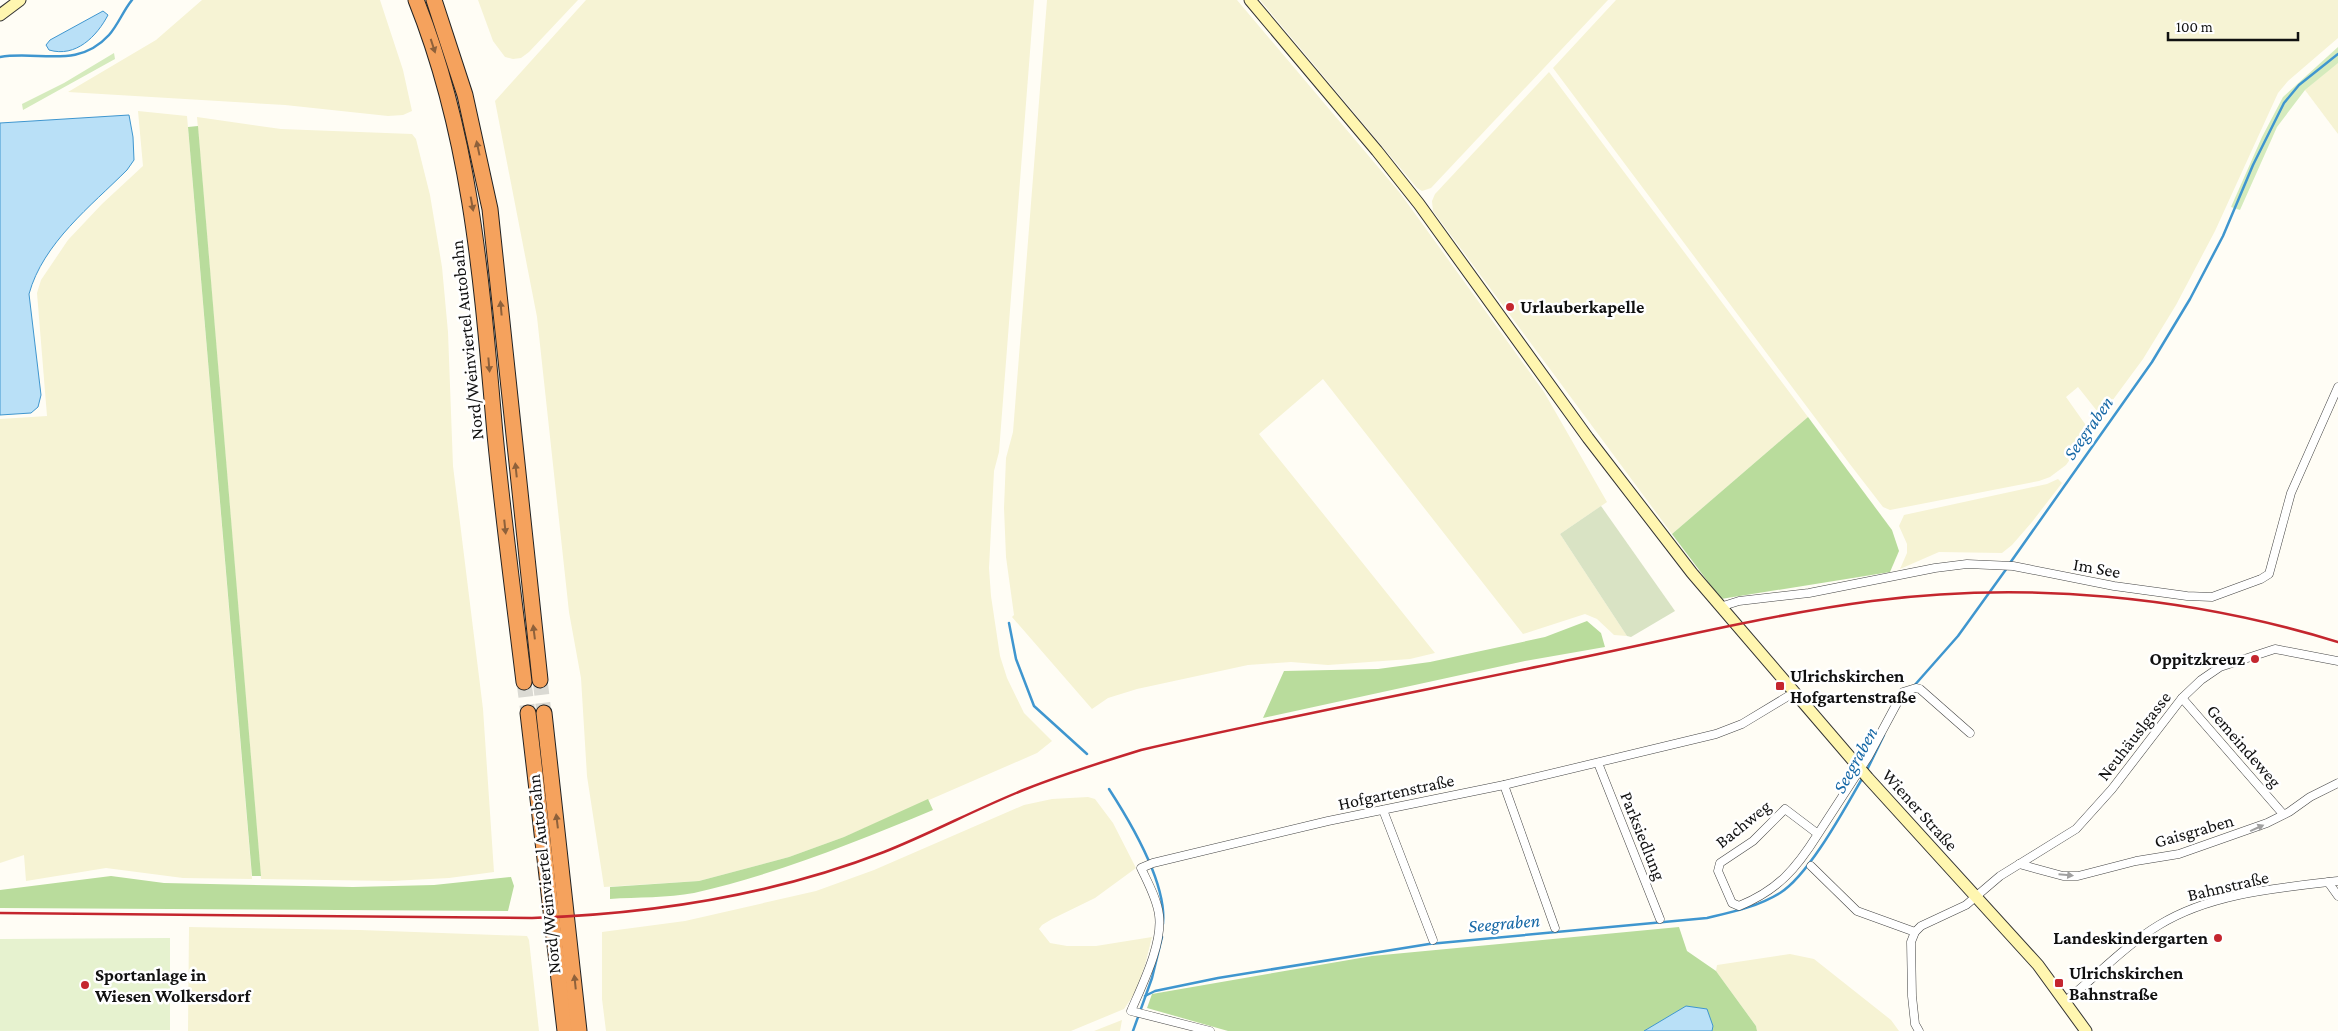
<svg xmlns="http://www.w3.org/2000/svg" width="2338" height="1031" font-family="'Crimson Pro',serif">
<rect width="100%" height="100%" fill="#fffdf5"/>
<g fill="#f6f3d4">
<path d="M202,0h178l23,70 9,41 -9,4 -15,1 -103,-11 -217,-13 88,-52z"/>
<path d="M478,0h100l-49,52 -8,6 -8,1 -8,-2 -12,-16z"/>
<path d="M586,0h448l-35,452 -5,19 -5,97 2,28 9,60 7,22 17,35 28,28 -15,12 -193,84 -55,20 -90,24 -95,6 -17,-111 -6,-98 -12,-66 -32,-295 -42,-216z"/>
<path d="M1047,0h190l163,193 144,199 63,110 -47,32 67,102 -13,-1 -17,-16 -12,-5 -62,20 -200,-255 -64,55 176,219 -25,6 -82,6 -37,-3 -43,3 -111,24 -29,9 -16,11 -80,-92 2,-2 -8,-58 -2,-49 2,-50 7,-26z"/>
<path d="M1260,0h348l-177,188 -9,3 -5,-3z"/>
<path d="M1616,0h722v38l-50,43 -10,12 -63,138 -39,74 -33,54 -42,57 -23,-29 -12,10 24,34 -24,34 -16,12 -11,4 -149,29 -7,-3 -34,-44 -296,-395z"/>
<path d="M2338,62v72l-33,-44z"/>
<path d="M1549,72l259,345 -136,117 -239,-323 -1,-10 3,-7z"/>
<path d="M138,111l49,5 65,763 -69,-1 -77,-10 -80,13 -2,-26 -24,8v-444l47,-3 -10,-123 4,-13 27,-40 34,-36 41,-38z"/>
<path d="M197,117l84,12 131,5 4,5 14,56 12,72 6,65 5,134 30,243 11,163 -45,6 -58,3 -130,-2z"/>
<path d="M2058,479l4,4 -30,39 -20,23 -10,8 -63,-1 -39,17 7,-16v-9l-8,-18 5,-11 143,-31z"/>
<path d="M1088,797l7,2 18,24 23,45 -41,30 -43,21 -10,6 -3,4 11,14 17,3h29l56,-9 -7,28 -10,28 -11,16 -53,22h-465l-4,-32v-67l83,-11 131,-30 58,-21 150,-65 28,-6z"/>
<path d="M189,927l171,3 167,6 2,4 10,91h-351z"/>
<path d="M1790,954l24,5 77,61 8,11h-142l-1,-5 -40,-55 1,-6z"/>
<path d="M1122,1020l-2,11h-26z"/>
</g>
<g fill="#d5ebbd">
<path d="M2338,47v16l-33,27 -28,37 -37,83 -9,-3 31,-70 21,-40z"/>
<path d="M114,53l1,6 -92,51 -1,-6 42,-21z"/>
</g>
<g fill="#b9dc9c">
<path d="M198,126l63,750h-9l-64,-749z"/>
<path d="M1808,417l84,113 7,21 -9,21 -169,27 -49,-65z"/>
<path d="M1587,621l14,12 4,14 -80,14 -262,57 21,-47 94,-2 52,-7 115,-25z"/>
<path d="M928,799l5,11c-77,32 -156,64 -239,83 -26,5 -57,4 -84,6v-12l89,-6 90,-24 55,-20z"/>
<path d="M111,876l53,7 189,4 81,-2 77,-8 3,9 -6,25 -508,-3v-18z"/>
<path d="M1679,927l8,24 29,20 40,55 1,5h-529l-81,-23 5,-14 220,-38z"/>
</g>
<path fill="#d9e3c4" d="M1601,506l74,105 -44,26 -4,-1 -67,-102z"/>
<path fill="#e6f2cf" d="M170,938v92l-170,1v-92z"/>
<g fill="#b9e0f7" stroke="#3f96cf">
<path d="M103,11l5,4c-11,21 -32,43 -59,35l-3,-5 4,-5z"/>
<path d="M129,115l4,22 1,23 -7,10c-36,36 -84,73 -98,124l12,101 -3,12 -7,6 -31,2v-292z"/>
<path d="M1686,1006l21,3 6,17 -1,5h-68z"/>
</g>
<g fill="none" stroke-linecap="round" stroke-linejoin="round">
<g stroke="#3f96cf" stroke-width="2.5">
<path d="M0,57c39,-7 77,13 109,-22 9,-10 14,-24 23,-35"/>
<path d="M2010,563l142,-201 38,-63 33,-63 30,-71 31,-62 15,-18 39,-31"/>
<path d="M1009,623l7,36 18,47 53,48"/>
<path d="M1913,687l45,-51 49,-68"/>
<path d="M1867,770l17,-35"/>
<path d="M1109,789c22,34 58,95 54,135"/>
<path d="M1145,996l10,-5 63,-13 211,-34 278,-26c25,-6 50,-11 73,-25 29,-18 65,-85 83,-116"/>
<path d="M1133,1031l19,-53 10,-41"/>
</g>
<g stroke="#dbdad3" stroke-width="15" stroke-dasharray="15 8" stroke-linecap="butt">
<path d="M540,680l4,33"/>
<path d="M524,682l4,31"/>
</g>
<g stroke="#444" stroke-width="9">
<g id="street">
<path d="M1720,607l19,-6 70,-8 126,-25 32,-4 46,2 101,20 73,10 25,1 49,-18 8,-5 22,-81 47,-106"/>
<path d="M2182,698l101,116"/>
<path d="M1598,763l62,156"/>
<path d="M1504,785l51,143"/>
<path d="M1383,810l50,130"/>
<path d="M1818,834c-22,35 -40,56 -79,72l-7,-3 -14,-32 2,-8 33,-22 32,-32 33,25 50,-77 35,-65 13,-4 4,1 50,44"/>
<path d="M2019,864l44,12h15l58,-15 43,-7 88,-31 22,-11 21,-15 28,-14"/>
<path d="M1811,866l46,45 58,21"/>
<path d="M2328,882l10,14"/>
<path d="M2064,1002c32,-25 60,-56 95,-77 52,-32 119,-37 179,-44"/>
<path d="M1210,1031l-79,-20c11,-26 32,-67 28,-96 -2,-16 -11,-32 -18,-47l12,-5 175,-42 176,-36 212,-51 26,-10 53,-32"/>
<path d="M1919,1031l-4,-7 -3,-28 -1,-54 4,-10 6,-6 45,-21 34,-29 76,-47 36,-40 70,-91 19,-18 19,-13 55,-18 63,12"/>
</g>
</g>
<g stroke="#333" stroke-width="13">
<g id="secondary">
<path d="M1250,0l127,151 42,53 169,234 104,135 176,205 170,187 48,66"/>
<path d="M0,15l20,-15"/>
</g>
</g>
<g stroke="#222" stroke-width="17">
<g id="highway">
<path d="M416,0c56,140 66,286 79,434 8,83 19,165 29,248"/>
<path d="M434,0l31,95 25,114 50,471"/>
<path d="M528,713l37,318"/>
<path d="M544,713l35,318"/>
</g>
</g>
<use href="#street" stroke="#fff" stroke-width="8"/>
<use href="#secondary" stroke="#fff6b0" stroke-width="11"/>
<use href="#highway" stroke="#f5a25d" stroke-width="15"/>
<path stroke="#c4262e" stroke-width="2.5" d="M0,913l532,5c120,-4 239,-22 352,-66 48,-19 94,-44 142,-63 38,-15 76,-27 115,-39 139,-32 280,-59 419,-88 104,-21 207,-47 312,-61 156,-20 316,-5 466,41"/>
</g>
<defs><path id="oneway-solid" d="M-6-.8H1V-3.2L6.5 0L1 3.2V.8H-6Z" transform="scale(1.25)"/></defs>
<g fill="#8e613b">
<use href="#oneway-solid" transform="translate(433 46) rotate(72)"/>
<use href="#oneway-solid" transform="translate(478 148) rotate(-102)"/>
<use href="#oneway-solid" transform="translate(472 204) rotate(80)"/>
<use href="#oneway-solid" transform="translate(501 308) rotate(-95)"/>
<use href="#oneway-solid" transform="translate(489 365) rotate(85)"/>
<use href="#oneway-solid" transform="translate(516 470) rotate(-96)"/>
<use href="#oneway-solid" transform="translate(505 527) rotate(84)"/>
<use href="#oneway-solid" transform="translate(534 632) rotate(-97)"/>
<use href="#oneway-solid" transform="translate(557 821) rotate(-97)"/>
<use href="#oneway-solid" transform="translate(575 982) rotate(-96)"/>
</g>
<g fill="#a0a0a0">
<use href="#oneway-solid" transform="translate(2257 828) rotate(-24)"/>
<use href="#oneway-solid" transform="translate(2066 875) rotate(5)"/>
</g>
<g fill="#c4262e" stroke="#fff" stroke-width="2">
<circle cx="1510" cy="307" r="5"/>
<circle cx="2255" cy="659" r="5"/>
<rect x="1775" y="681" width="10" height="10" rx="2.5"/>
<circle cx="2218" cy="938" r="5"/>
<rect x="2054" y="978" width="10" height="10" rx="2.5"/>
<circle cx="85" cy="985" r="5"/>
</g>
<g text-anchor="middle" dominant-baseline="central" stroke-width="5" stroke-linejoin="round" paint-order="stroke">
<g font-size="18" font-weight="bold" fill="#111" stroke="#fff" text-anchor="start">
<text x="1520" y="307">Urlauberkapelle</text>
<text x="2245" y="659" text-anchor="end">Oppitzkreuz</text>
<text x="1790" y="676">Ulrichskirchen<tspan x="1790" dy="21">Hofgartenstraße</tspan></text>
<text x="2208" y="938" text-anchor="end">Landeskindergarten</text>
<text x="2069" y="973">Ulrichskirchen<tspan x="2069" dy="21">Bahnstraße</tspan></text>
<text x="95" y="975">Sportanlage in<tspan x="95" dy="21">Wiesen Wolkersdorf</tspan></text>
</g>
<g font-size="18" fill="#111" stroke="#fff">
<text transform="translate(467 340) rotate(-96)">Nord/Weinviertel Autobahn</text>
<text transform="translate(2097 568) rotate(10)">Im See</text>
<text transform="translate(2134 736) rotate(-52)">Neuhäuslgasse</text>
<text transform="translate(2244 746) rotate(49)">Gemeindeweg</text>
<text transform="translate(1396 792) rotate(-12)">Hofgartenstraße</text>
<text transform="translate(1920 810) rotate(48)">Wiener Straße</text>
<text transform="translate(1743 824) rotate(-39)">Bachweg</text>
<text transform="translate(2194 831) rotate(-16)">Gaisgraben</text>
<text transform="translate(1643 836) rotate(68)">Parksiedlung</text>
<text transform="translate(544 874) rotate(-96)">Nord/Weinviertel Autobahn</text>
<text transform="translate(2228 886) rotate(-13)">Bahnstraße</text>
</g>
<g font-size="19" font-style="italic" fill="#1768a6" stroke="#fff">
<text transform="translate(2088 428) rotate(-55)">Seegraben</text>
<text transform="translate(1855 760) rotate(-61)">Seegraben</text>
<text transform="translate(1504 923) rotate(-5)">Seegraben</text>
</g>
</g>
<path d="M2168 32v8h130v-8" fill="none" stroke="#111111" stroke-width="2.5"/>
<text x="2176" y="32" font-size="15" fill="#111111" stroke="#ffffff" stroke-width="4" paint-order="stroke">100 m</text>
</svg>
